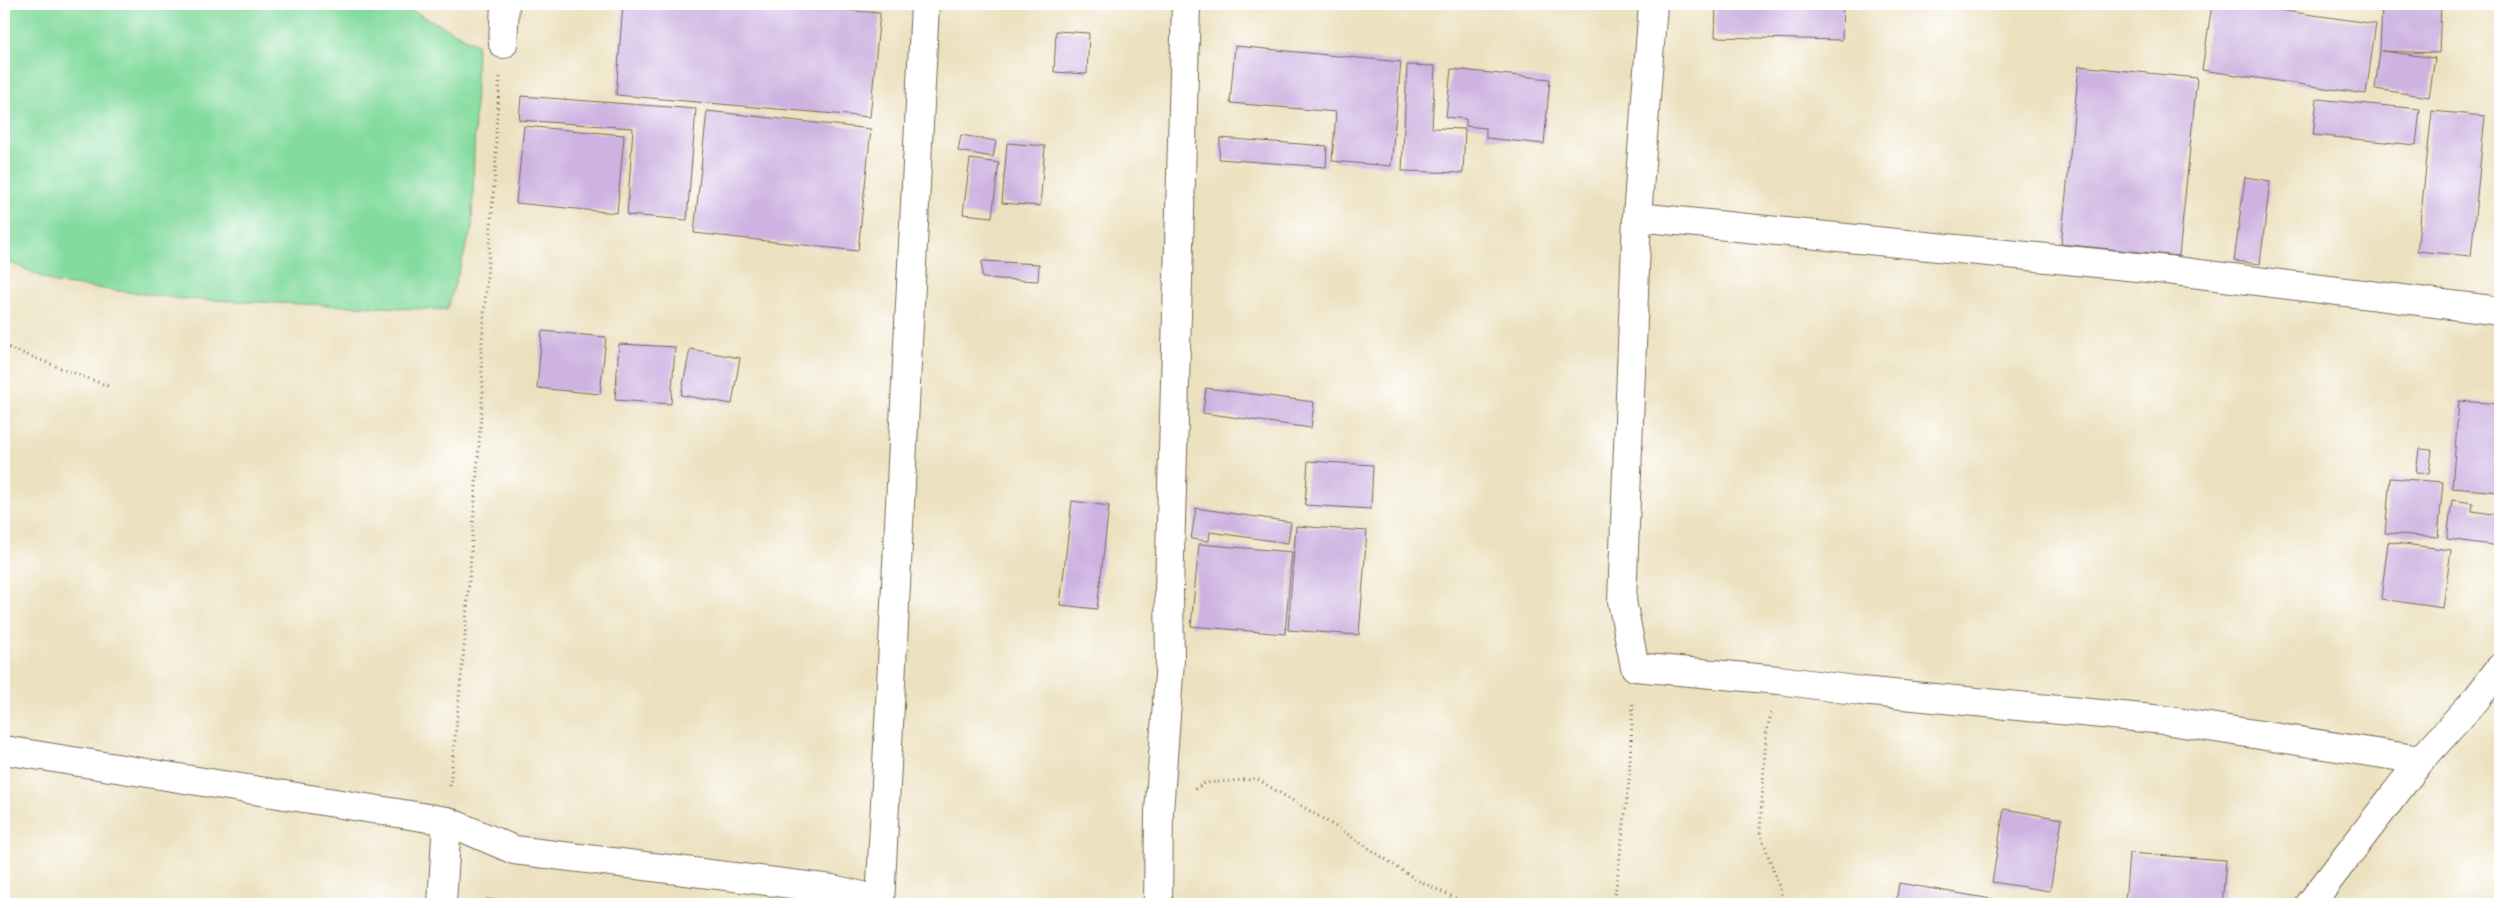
<svg xmlns="http://www.w3.org/2000/svg" width="2504" height="908" font-family="Pangolin,sans-serif">
<rect width="100%" height="100%" fill="#fff"/>
<filter id="ink" filterUnits="userSpaceOnUse"><feTurbulence type="fractalNoise" baseFrequency=".02" numOctaves="2"/><feDisplacementMap in="SourceGraphic" scale="10" xChannelSelector="R" yChannelSelector="G"/><feConvolveMatrix kernelMatrix="1 2 1 2 8 2 1 2 1" color-interpolation-filters="sRGB"/></filter>
<filter id="wash" filterUnits="userSpaceOnUse"><feTurbulence type="fractalNoise" baseFrequency=".0096" numOctaves="4" result="noise"/><feDisplacementMap in="SourceGraphic" scale="20" xChannelSelector="R" yChannelSelector="G"/><feGaussianBlur stdDeviation="1.12" result="paint"/><feColorMatrix in="noise" values="0 0 0 0 0 0 0 0 0 0 0 0 0 0 0 0 0 1.4 0 .05"/><feComposite in="paint" operator="in"/></filter>
<g filter="url(#wash)">
<rect width="100%" height="100%" fill="#ece1bf"/>
<path fill="#84db9f" stroke="#60825e" d="M4,4h395l78,40 -5,184 -25,82 -264,-11 -127,-16 -52,-23z"/>
<g id="blocks">
<g fill="#ceb2e1">
<path d="M623,4h145l112,9 -10,104 -254,-22z"/>
<path d="M860,4h20l-1,3 -19,-2z"/>
<path d="M1716,4h127l-1,36 -127,-3z"/>
<path d="M2212,4h25l139,20 -10,70 -164,-24z"/>
<path d="M2382,4h59l-2,49 -57,-2 53,7 -6,39 -54,-8 5,-39z"/>
<path d="M1056,31l33,2 -2,41 -33,-2z"/>
<path d="M1235,46l166,16 -10,104 -59,-5 4,-49 -106,-9z"/>
<path d="M1407,65l28,1 -3,62 33,1 -2,44 -61,-2z"/>
<path d="M2079,66l118,12 -18,178 -118,-12z"/>
<path d="M1451,69l99,10 -6,65 -58,-6v-10l-20,-2v-7l-20,-2z"/>
<path d="M521,96l175,13 -9,111 -60,-5 6,-87 -114,-8z"/>
<path d="M2317,99l103,10 -4,36 -103,-10z"/>
<path d="M707,111l164,18 -13,122 -164,-18z"/>
<path d="M2432,111l53,5 -14,140 -54,-5z"/>
<path d="M524,126l100,9 -7,78 -101,-10z"/>
<path d="M961,135l35,6 -3,16 -35,-6z"/>
<path d="M1220,138l107,8 -1,21 -107,-8z"/>
<path d="M1007,143l38,3 -5,60 -38,-3z"/>
<path d="M970,159l29,4 -7,54 -29,-3z"/>
<path d="M2245,177l25,4 -10,83 -26,-3z"/>
<path d="M982,261l57,3 -1,17 -56,-3z"/>
<path d="M542,331l64,6 -6,57 -63,-6z"/>
<path d="M619,344l56,3 -4,57 -56,-4z"/>
<path d="M690,349l50,9 -8,46 -51,-9z"/>
<path d="M1206,388l108,14 -3,26 -108,-15z"/>
<path d="M2459,401l41,3v88l-48,-4z"/>
<path d="M2419,449l13,1 -3,24 -13,-1z"/>
<path d="M1308,461l65,4 -2,44 -66,-4z"/>
<path d="M2390,478l53,4 -5,55 -53,-4z"/>
<path d="M2452,500l21,3 -1,8 28,4v31l-53,-7z"/>
<path d="M1072,501l37,5 -12,103 -37,-4z"/>
<path d="M1196,508l95,14 -3,21 -78,-11 -1,9 -18,-2z"/>
<path d="M1296,526l71,5 -8,104 -71,-5z"/>
<path d="M2388,542l63,8 -8,58 -62,-9z"/>
<path d="M1199,544l93,8 -7,82 -94,-8z"/>
<path d="M2004,809l58,10 -12,72 -58,-9z"/>
<path d="M2129,853l97,7 -4,44h-97z"/>
<path d="M1899,883l104,18 -1,3h-106z"/>
<path d="M486,899l44,4v1h-44z"/>
</g>
</g>
</g>
<g filter="url(#ink)">
<use href="#blocks" fill-opacity="0" stroke="#796a56" stroke-width="1"/>
<g fill="none" stroke-linecap="round" stroke-linejoin="round">
<g stroke="#796a56" stroke-width="30">
<g id="minor">
<path d="M1653,4l-16,213 -15,384 13,66 144,13 82,11 303,29 257,40"/>
<path d="M503,44l2,-40"/>
<path d="M1637,217l530,53 333,41"/>
<path d="M4,750l443,71 67,29 318,39 48,11"/>
<path d="M442,904l5,-83"/>
<path d="M880,904l45,-900"/>
<path d="M1158,904l1,-92 11,-151 -1,-71 17,-586"/>
<path d="M2310,904l111,-144 56,-62 23,-30"/>
</g>
</g>
<g stroke="#796a56" stroke-width="3" stroke-dasharray="1 4" stroke-linecap="butt">
<path d="M4,346l104,40"/>
<path d="M1771,713l-5,22 -6,97 25,72"/>
<path d="M450,786l14,-137 19,-259 -2,-35 15,-196v-31l4,-51"/>
<path d="M1195,789l10,-6 52,-4 86,52 72,48 53,25"/>
<path d="M1614,904l15,-122 4,-82"/>
</g>
<use href="#minor" stroke="#fff" stroke-width="28"/>
</g>
</g>
<rect width="2504" height="908" fill="none" stroke="#fff" stroke-width="20"/>
</svg>
